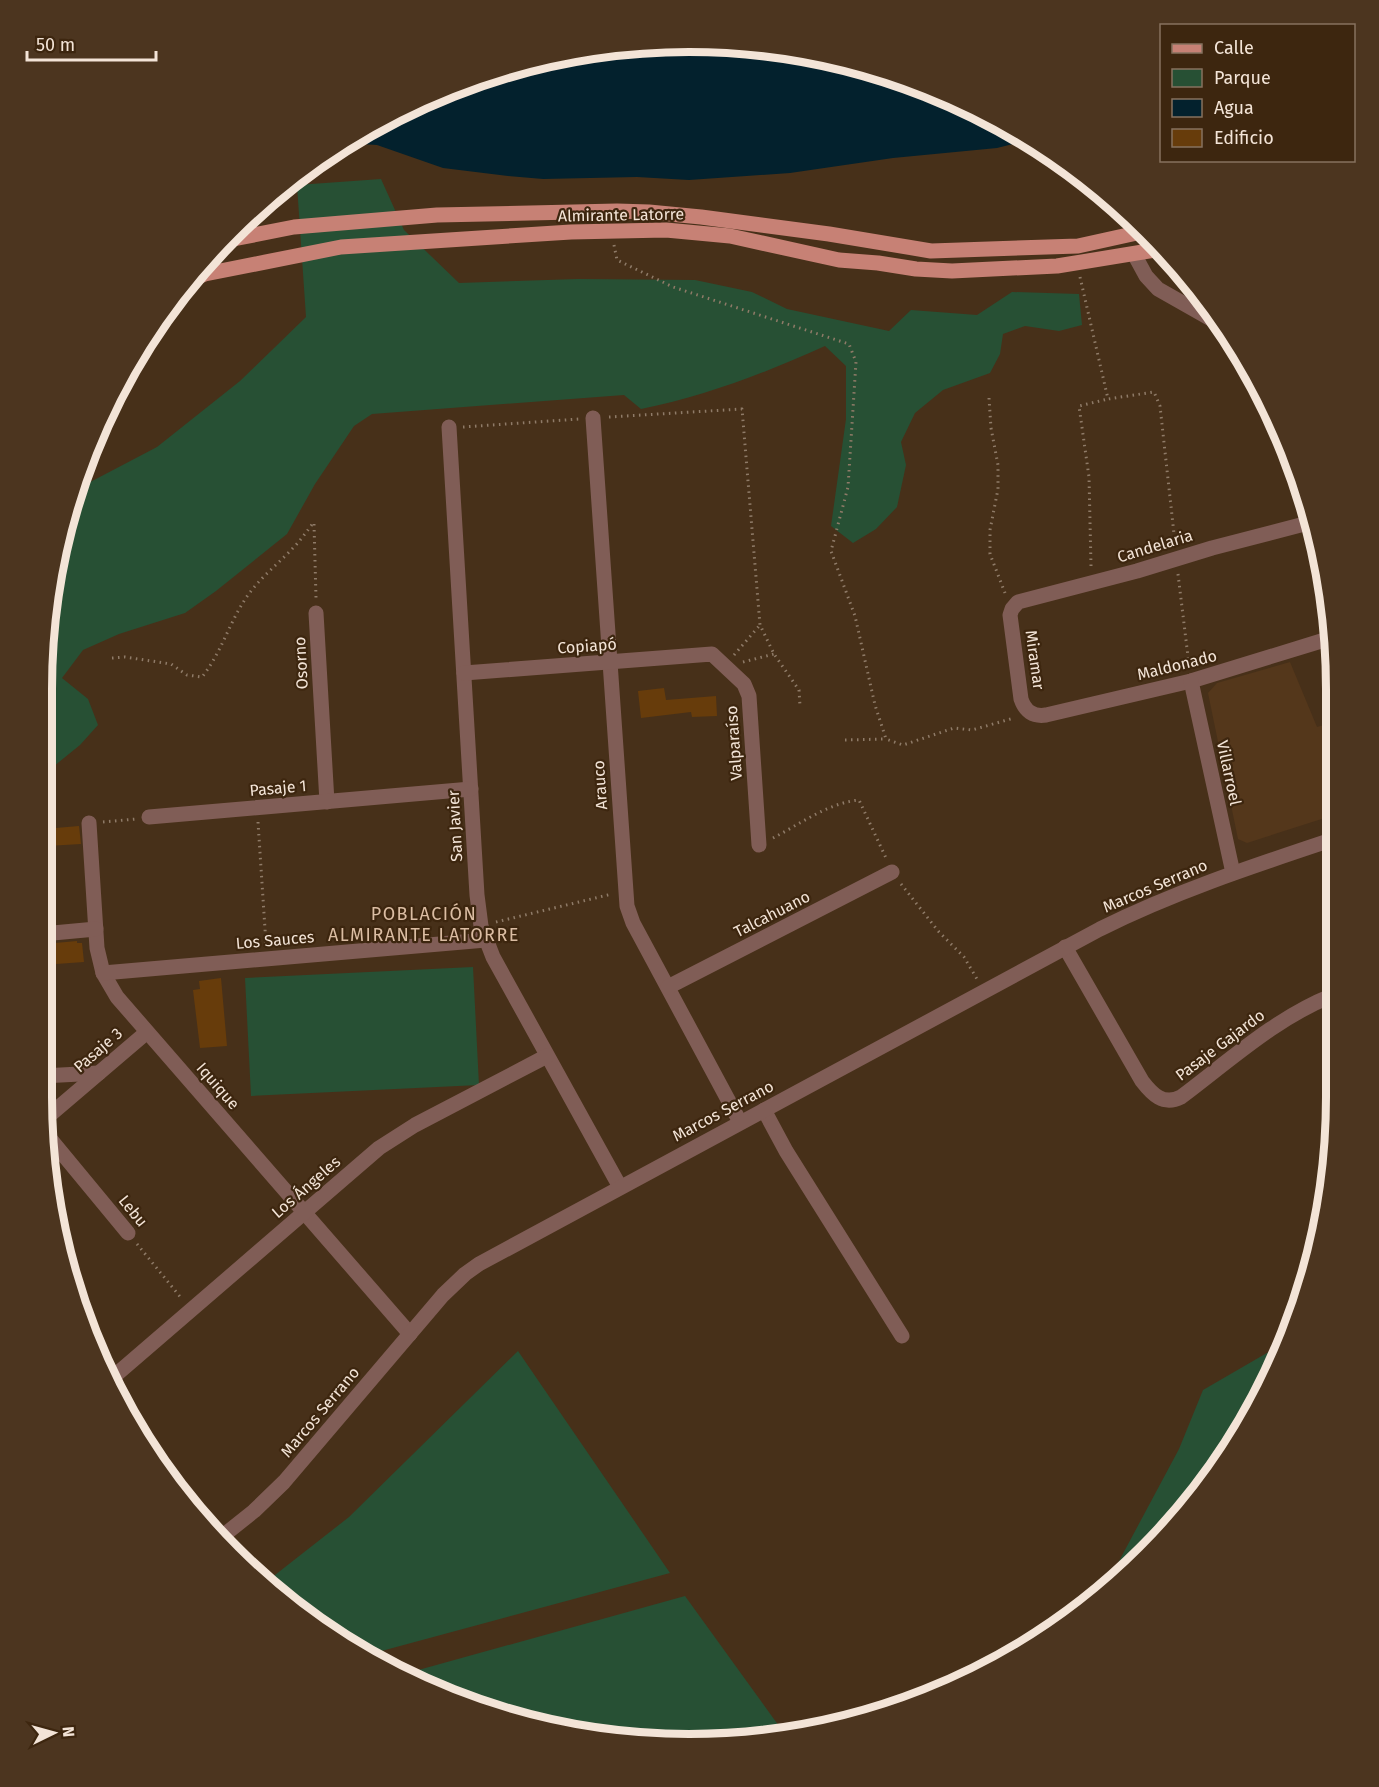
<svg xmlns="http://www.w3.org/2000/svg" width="1379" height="1787" font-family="'Fira Sans',sans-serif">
<rect width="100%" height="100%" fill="#473019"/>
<path fill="#54371b" d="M1290,662l27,65 14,-4v93l-84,27 -9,-4 -30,-146 9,-10z"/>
<g fill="#275034">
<path d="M381,179l23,51 55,53 119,-4 117,1 57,12 35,17 102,22 22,-21 66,5 35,-23 67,2 3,31 -23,6 -34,-5 -22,8 -3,20 -10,19 -47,17 -28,23 -14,29 5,23 -9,42 -21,22 -23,14 -22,-17 15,-107v-53l-21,-20c-60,27 -119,50 -184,63l-17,-14 -252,19 -18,12 -39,58 -28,50 -71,57 -31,22 -66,21 -36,16 -21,28 26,21 10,26 -18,20 -37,30v-128l32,-157 82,-43 83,-66 66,-64 -9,-132z"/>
<path d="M473,967l6,118 -228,11 -6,-118z"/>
<path d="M1284,1343l-56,114 -80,98 -45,36 76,-142 24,-59z"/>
<path d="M518,1351l152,222 -307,83 -97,-74 83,-65z"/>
<path d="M685,1596l99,137 -52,11h-85l-125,-21 -118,-49z"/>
</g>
<path fill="#03212d" d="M690,42l126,13 122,36 94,51 -15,1 -20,5 -104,10 -103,15 -101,7 -52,-3 -94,2 -35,-3 -65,-8 -66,-23 -33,-2 98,-52 122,-37z"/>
<g fill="#673c0b">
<path d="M664,688l2,12 50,-4 1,20 -25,1 -1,-5 -50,6 -3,-27z"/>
<path d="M79,826l2,18 -34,2 -3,-17z"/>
<path d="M77,941v2h5l2,19 -28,2 -1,-21z"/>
<path d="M221,978l6,68 -27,2 -7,-58 7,-1 -1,-8z"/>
</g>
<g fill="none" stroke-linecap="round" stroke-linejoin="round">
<g stroke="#8f7b68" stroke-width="3" stroke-dasharray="1.5 4.5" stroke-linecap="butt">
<path d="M614,245l3,15 56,27 176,57 7,18 -8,125 -17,64 24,65 20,89 11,34 17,6 51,-17 18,2 42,-12"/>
<path d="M1080,277l28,122 46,-7 6,14 15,137"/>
<path d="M989,398l2,30 7,37v24l-8,41v24l15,39"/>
<path d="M609,417l133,-8 18,216 14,29 25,36 1,16"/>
<path d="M463,427l116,-8"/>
<path d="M314,524l2,74"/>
<path d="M1091,566l-2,-89 -10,-71 29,-7"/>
<path d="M1178,574l11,91"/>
<path d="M734,655l26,-30"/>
<path d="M112,658l13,-1 46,7 16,11 15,2c20,-25 27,-55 46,-82 13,-18 30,-31 45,-47 8,-8 14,-17 21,-26"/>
<path d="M743,662l31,-8"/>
<path d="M845,740l40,-1"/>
<path d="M103,822l33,-3"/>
<path d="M258,822l8,122"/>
<path d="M773,838c27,-14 55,-35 86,-38l27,58"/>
<path d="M901,884l38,48 25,25 13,22"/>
<path d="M496,922l116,-28"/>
<path d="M137,1244l45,55"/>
</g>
<g stroke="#805d56" stroke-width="15">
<path d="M1134,254l12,22 12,13 67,38"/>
<path d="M593,418l34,488 6,17 107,199"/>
<path d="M449,427l28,468 4,31 12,31 127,230"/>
<path d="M1312,522l-100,26 -75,23 -119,31 -6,7 -2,6 11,84c4,12 12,18 25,16l145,-34 140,-43"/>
<path d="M316,613l11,189"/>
<path d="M464,673l248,-19 32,30 5,12 10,149"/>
<path d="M1191,681l42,192"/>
<path d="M149,817l322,-28"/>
<path d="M89,823l8,125 6,25 14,24 293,337"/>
<path d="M42,934l54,-5"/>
<path d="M1065,947l77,134c10,13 21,25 39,16 48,-36 95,-79 150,-101"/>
<path d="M103,973l383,-33"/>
<path d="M668,987l224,-115"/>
<path d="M42,1076l57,-3"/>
<path d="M764,1110l22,41 116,185"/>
<path d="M45,1119l102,-87"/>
<path d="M47,1135l81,98"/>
<path d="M111,1379l268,-231 36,-23 132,-69"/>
<path d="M219,1539l35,-28 30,-29 159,-187 22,-21 14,-10 621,-335c74,-37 153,-63 231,-89"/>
</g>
<g stroke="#c78175" stroke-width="15">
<path d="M228,240l66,-13 143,-12 180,-4 32,1 52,5 128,17 102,17 147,-5 68,-15"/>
<path d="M189,281l16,-7 136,-27 230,-15 95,-2 64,6 109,24 39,3 38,6 36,2 105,-5 104,-17"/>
</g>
</g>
<g text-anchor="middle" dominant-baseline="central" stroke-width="4.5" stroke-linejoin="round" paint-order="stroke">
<g font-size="16" fill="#f3e4d7" stroke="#3d260f">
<text transform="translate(621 215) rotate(-1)">Almirante Latorre</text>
<text transform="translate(1155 546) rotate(-17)">Candelaria</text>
<text transform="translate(587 646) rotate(-4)">Copiapó</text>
<text transform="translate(1035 660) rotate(82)">Miramar</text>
<text transform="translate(301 663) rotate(-93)">Osorno</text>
<text transform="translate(1177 665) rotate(-14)">Maldonado</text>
<text transform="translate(734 743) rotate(-94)">Valparaíso</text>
<text transform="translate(1229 773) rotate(78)">Villarroel</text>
<text transform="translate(600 785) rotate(-94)">Arauco</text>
<text transform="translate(278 788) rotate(-5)">Pasaje 1</text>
<text transform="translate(455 826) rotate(-93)">San Javier</text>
<text transform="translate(1155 886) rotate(-23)">Marcos Serrano</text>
<text transform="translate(772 914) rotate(-27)">Talcahuano</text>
<text transform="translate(275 940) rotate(-5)">Los Sauces</text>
<text transform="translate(1220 1045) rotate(-37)">Pasaje Gajardo</text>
<text transform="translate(98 1050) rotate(-41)">Pasaje 3</text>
<text transform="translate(218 1086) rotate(49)">Iquique</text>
<text transform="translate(723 1111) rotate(-28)">Marcos Serrano</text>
<text transform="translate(306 1187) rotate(-41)">Los Ángeles</text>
<text transform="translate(133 1211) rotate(51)">Lebu</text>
<text transform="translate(320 1412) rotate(-50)">Marcos Serrano</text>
</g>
<g font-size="18" letter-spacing="1.5" fill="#dbbda3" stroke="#3d260f">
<text x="424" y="914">POBLACIÓN<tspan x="424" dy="21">ALMIRANTE LATORRE</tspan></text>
</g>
</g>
<path d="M0 0H1379V1787H0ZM689 52H689A637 637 0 0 1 1326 689V1097A637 637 0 0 1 689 1734H689A637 637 0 0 1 52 1097V689A637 637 0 0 1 689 52Z" fill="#4c351f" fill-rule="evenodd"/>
<path fill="none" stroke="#f3e4d7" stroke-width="8" d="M689 52H689A637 637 0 0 1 1326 689V1097A637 637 0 0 1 689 1734H689A637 637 0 0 1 52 1097V689A637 637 0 0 1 689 52Z"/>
<rect x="1160" y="24" width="195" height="138" fill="#3d260f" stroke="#86725f" stroke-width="1.5"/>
<rect x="1172" y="44" width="30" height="9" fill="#c78175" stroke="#86725f" stroke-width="1.5"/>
<text x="1214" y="54" font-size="18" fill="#f3e4d7">Calle</text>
<rect x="1172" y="69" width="30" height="18" fill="#275034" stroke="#86725f" stroke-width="1.5"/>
<text x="1214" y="84" font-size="18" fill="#f3e4d7">Parque</text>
<rect x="1172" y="99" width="30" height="18" fill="#03212d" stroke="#86725f" stroke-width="1.5"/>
<text x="1214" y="114" font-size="18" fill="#f3e4d7">Agua</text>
<rect x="1172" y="129" width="30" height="18" fill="#673c0b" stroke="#86725f" stroke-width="1.5"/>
<text x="1214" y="144" font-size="18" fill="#f3e4d7">Edificio</text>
<g transform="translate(54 1733) rotate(85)" stroke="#3d260f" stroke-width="4.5" paint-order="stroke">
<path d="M0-4.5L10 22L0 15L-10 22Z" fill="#f3e4d7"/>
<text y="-9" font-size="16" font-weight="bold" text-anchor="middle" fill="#f3e4d7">N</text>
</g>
<path d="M27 51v9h129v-9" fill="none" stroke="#f3e4d7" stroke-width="3"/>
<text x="36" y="51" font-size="18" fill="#f3e4d7" stroke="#3d260f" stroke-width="4.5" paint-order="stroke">50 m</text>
</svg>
